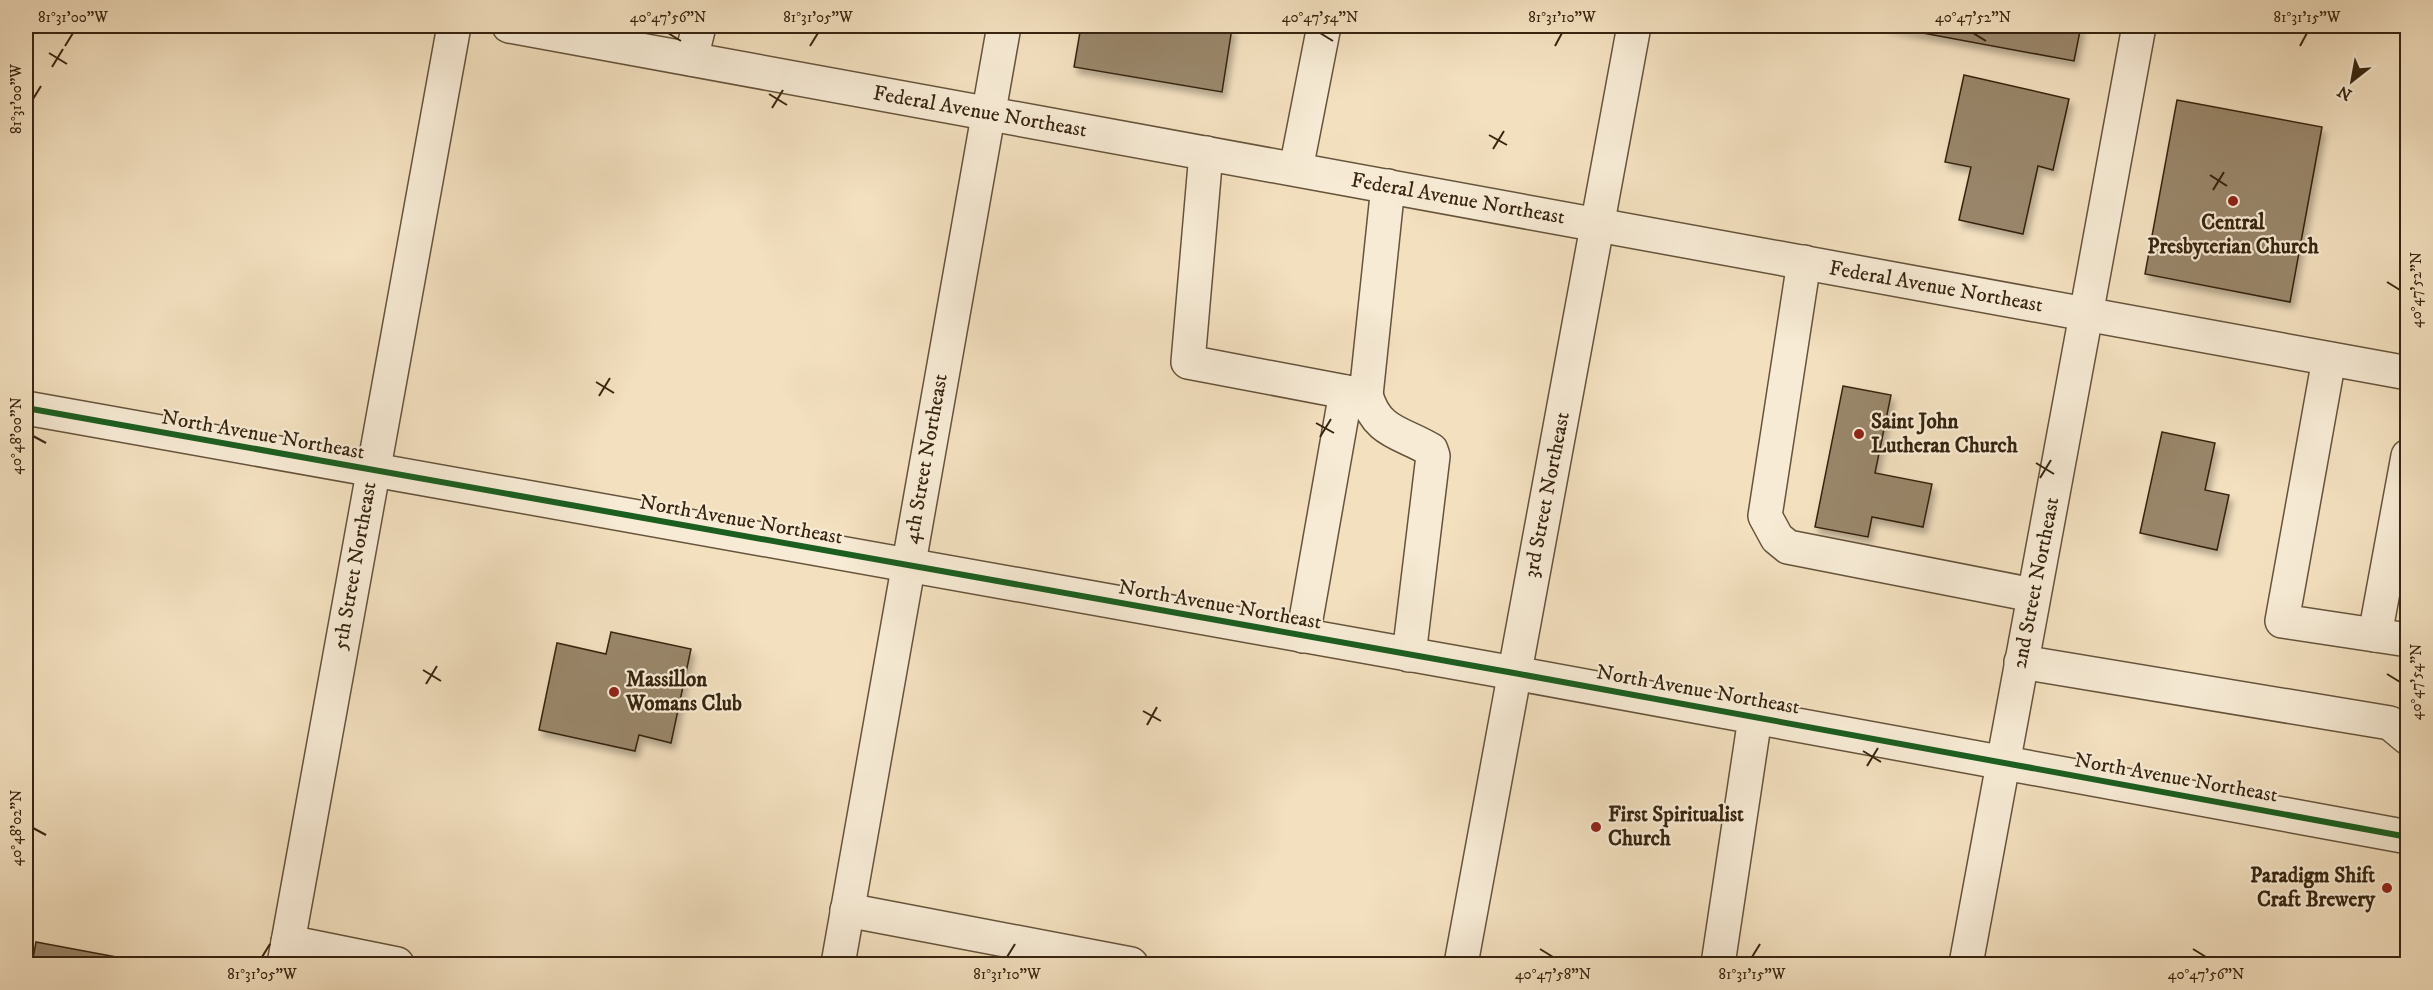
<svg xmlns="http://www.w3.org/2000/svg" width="2433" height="990" font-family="'IM FELL DW Pica',serif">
<defs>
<filter id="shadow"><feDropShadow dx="3.5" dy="6" stdDeviation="3" flood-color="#0004"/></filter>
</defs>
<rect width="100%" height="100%" fill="#f3e0bf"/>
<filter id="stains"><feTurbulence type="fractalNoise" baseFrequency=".00333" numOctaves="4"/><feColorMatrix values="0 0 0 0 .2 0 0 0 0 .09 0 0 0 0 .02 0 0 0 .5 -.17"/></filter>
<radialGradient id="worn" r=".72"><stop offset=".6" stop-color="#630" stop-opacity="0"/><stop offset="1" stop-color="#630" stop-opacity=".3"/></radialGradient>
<g fill="#99866b" stroke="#37240f" stroke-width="1.5" filter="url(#shadow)">
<path d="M1081,26h137l14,2 -10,64 -148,-25z"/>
<path d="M1885,26h196l-7,35z"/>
<path d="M1964,75l105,24 -16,71 -15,-4 -15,68 -64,-14 12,-53 -26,-5z"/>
<path d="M2177,100l145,27 -32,175 -145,-28z"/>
<path d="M1843,386l48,9 -16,78 57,11 -9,43 -51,-10 -4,20 -53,-10z"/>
<path d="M2162,432l53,11 -10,47 24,5 -12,55 -77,-17z"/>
<path d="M611,632l80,17 -20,94 -32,-8 -4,16 -96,-21 18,-87 49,11z"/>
<path d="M36,942l118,22h-122z"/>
</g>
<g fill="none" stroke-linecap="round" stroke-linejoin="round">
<g stroke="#66533b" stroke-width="36">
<g id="minor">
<path d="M509,26l1899,347"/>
<path d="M691,59l8,-33"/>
<path d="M1206,153l-18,209 158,30 20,3 22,-209"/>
<path d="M1296,169l28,-143"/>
<path d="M1804,262l-39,254 12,22 11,9 245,48"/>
<path d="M2329,359l-47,262 126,19"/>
<path d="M1366,395c11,38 35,37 65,55l2,6 -24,199"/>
<path d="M26,408l1488,265 894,164"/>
<path d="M2375,635l33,-179"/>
<path d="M1303,636l43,-244"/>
<path d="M2021,662l369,61 18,15"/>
<path d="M847,910l284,54"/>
<path d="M288,942l109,22"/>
<path d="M284,964l170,-938"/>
<path d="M838,964l166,-938"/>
<path d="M1461,964l173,-938"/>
<path d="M1718,964l37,-246"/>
<path d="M1966,964c55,-313 117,-625 173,-938"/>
</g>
</g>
<use href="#minor" stroke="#f7ebd5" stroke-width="33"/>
<g stroke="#f7ebd5" stroke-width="10">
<path id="cycleway" d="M26,408l1488,265 894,164"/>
</g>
<use href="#cycleway" stroke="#1b5e20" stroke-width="6"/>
</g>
<path fill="none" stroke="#37240f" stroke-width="2" d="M668,33l13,8M1320,33l13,8M1973,33l13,8M65,46l8,-13M810,46l8,-13M1555,46l7,-13M2300,46l7,-13M49,53l18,11M52,67l11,-18M769,94l18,11M33,99l8,-13M772,108l11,-18M1489,135l18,10M1493,149l11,-18M2210,175l17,11M2213,190l11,-18M2387,282l13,8M596,382l18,11M599,396l11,-18M1316,423l18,10M33,436l13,7M1320,437l11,-18M2036,463l18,11M2040,478l11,-18M423,670l18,11M2387,674l13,8M426,684l11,-18M1143,711l18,10M1147,725l10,-18M1863,751l18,11M1867,766l11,-18M33,828l13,7M1540,949l13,8M2193,949l13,8M262,957l8,-13M1007,957l8,-13M1752,957l8,-13"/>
<g fill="#8f2418" stroke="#f7ebd5" stroke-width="2">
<circle cx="2233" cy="201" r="6"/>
<circle cx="1859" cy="434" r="6"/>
<circle cx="614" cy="692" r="6"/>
<circle cx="1596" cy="827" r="6"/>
<circle cx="2387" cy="888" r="6"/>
</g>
<g text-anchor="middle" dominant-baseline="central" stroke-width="4.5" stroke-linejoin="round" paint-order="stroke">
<g font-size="21" fill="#37240f" stroke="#f7ebd5">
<text transform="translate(980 112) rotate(10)">Federal Avenue Northeast</text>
<text transform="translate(1458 199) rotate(10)">Federal Avenue Northeast</text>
<text transform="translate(1936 287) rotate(10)">Federal Avenue Northeast</text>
<text transform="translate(263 435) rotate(10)">North Avenue Northeast</text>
<text transform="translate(926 459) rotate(-80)">4th Street Northeast</text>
<text transform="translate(1547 495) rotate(-79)">3rd Street Northeast</text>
<text transform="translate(741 520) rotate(10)">North Avenue Northeast</text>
<text transform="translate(355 566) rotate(-80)">5th Street Northeast</text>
<text transform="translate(2036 583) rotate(-79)">2nd Street Northeast</text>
<text transform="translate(1220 605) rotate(10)">North Avenue Northeast</text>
<text transform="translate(1698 690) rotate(10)">North Avenue Northeast</text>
<text transform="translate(2176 778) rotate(10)">North Avenue Northeast</text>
</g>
<g font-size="21" font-weight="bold" fill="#37240f" stroke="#f7ebd5" text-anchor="start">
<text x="2233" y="223" text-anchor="middle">Central<tspan x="2233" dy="24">Presbyterian Church</tspan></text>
<text x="1871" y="422">Saint John<tspan x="1871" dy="24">Lutheran Church</tspan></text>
<text x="626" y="680">Massillon<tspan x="626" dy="24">Womans Club</tspan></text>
<text x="1608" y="815">First Spiritualist<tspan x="1608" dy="24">Church</tspan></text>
<text x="2375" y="876" text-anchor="end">Paradigm Shift<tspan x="2375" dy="24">Craft Brewery</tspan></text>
</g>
</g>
<rect width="2433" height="990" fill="none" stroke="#f3e0bf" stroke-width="66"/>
<g transform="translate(2352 81) rotate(211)" stroke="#f7ebd5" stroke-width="4.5" paint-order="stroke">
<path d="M0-4.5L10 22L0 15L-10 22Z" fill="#37240f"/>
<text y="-9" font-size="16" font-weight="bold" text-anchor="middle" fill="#37240f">N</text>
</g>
<rect x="33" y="33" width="2367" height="924" fill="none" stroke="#37240f" stroke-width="2"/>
<g font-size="15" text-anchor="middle" fill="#37240f">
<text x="73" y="22">81°31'00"W</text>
<text x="668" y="22">40°47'56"N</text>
<text x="818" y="22">81°31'05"W</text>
<text x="1320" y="22">40°47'54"N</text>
<text x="1562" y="22">81°31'10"W</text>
<text x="1973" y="22">40°47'52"N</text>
<text x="2307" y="22">81°31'15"W</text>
<text transform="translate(16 99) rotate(-90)" y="5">81°31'00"W</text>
<text transform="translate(2416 290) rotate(-90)" y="5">40°47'52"N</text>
<text transform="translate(16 436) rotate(-90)" y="5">40°48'00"N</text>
<text transform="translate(2416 682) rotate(-90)" y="5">40°47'54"N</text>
<text transform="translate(16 828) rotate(-90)" y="5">40°48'02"N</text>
<text x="262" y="979">81°31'05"W</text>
<text x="1007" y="979">81°31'10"W</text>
<text x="1553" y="979">40°47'58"N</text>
<text x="1752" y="979">81°31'15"W</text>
<text x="2206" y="979">40°47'56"N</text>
</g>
<rect width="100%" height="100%" filter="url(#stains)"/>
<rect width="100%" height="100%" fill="url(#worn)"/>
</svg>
